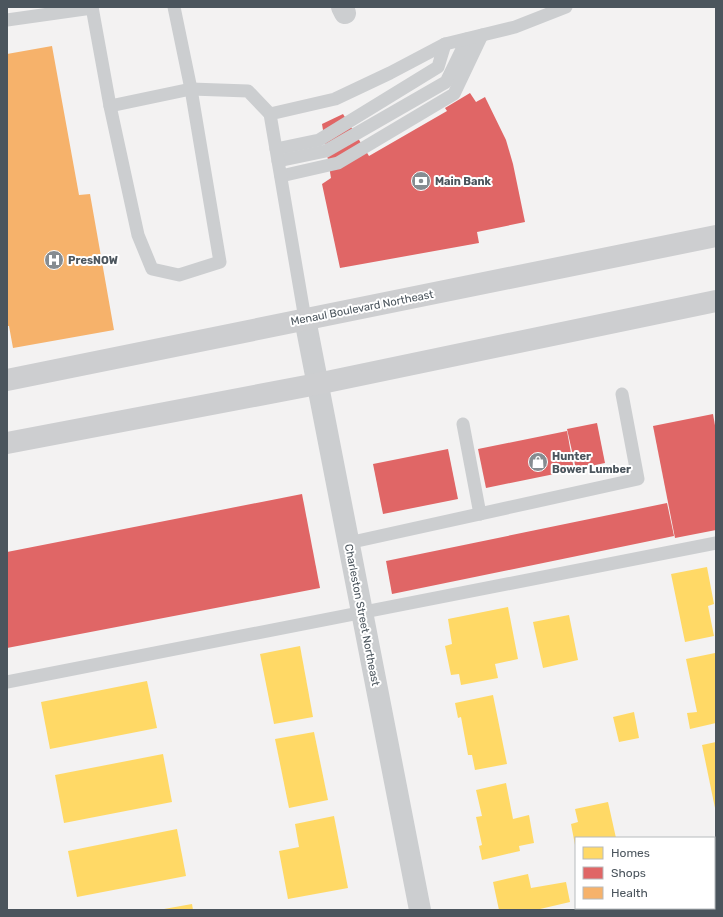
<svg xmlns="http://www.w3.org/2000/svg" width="723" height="917" font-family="Rubik,sans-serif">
<rect width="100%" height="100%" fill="#f3f2f2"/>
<g fill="#ffd966">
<path d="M707,567l7,37 -6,2 6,30 -29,6 -14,-68z"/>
<path d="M508,607l10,52 -23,5 3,14 -37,7 -2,-11 -8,1 -6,-29 7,-2 -4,-25z"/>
<path d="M569,615l9,45 -35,8 -10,-46z"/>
<path d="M300,646l13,71 -39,7 -14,-70z"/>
<path d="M715,653l1,7v63l-26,6 -3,-16 10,-1 -11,-53z"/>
<path d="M147,681l10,47 -107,21 -9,-47z"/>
<path d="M493,695l14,69 -32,6 -3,-15h-4l-7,-38 -3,1 -3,-15z"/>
<path d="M634,712l5,26 -20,4 -6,-25z"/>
<path d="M314,732l14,68 -39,8 -14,-69z"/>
<path d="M716,742v66h-1l-13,-63z"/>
<path d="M163,754l9,48 -108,21 -9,-48z"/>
<path d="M506,783l7,36 16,-4 5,28 -15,3 1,5 -38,9 -3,-14 3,-1 -6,-28 6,-1 -6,-26z"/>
<path d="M608,802l8,36h-40l-1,7 -4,-21 7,-2 -3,-13z"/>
<path d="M334,816l14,72 -60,11 -9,-48 20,-4 -4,-23z"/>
<path d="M177,829l9,47 -109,21 -9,-46z"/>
<path d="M528,874l3,14 35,-6 4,20 -30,7v1h-41l-6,-28z"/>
<path d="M192,904l1,6h-29v-1z"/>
</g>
<g fill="#e06666">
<path d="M470,93l6,9 9,-5 21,43 7,24 12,58 -48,10 2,11 -139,25 -18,-84 9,-6 -9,-54 21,-10 26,42 78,-45 -2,-3z"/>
<path d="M713,414l3,17v99l-41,8 -22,-112z"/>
<path d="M597,423l8,40 -29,6 -9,-40z"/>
<path d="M567,431l7,39 -88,18 -8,-39z"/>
<path d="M448,449l10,50 -75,15 -10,-50z"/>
<path d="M302,494l18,94 -313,60v-96z"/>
<path d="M667,503l7,33 -282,58 -6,-33z"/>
</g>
<path fill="#f6b26b" d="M52,46l27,149 11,-1 24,136 -101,18 -4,-22h-2v-272z"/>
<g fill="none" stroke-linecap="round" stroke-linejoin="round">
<g stroke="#ccced0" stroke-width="13">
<path d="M92,7l18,99 28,129 14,34 27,6 41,-13 -29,-173 -17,-82"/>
<path d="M7,20l85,-12"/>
<path d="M110,106l81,-17 57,2 22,23"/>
<path d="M276,149l43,-9 119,-73 7,-23"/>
<path d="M278,161l48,-10 120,-69 21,-43"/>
<path d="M281,176l57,-13 116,-69 28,-59"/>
<path d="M305,319l-35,-205 65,-15 55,-26 55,-29 70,-17 51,-20"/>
<path d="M463,424l17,90"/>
<path d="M348,543l290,-64 -16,-85"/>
<path d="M7,682l709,-139"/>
</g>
<g stroke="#ccced0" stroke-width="22">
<path d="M342,7l3,6"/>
<path d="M305,319l115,591"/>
</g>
<g stroke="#cdced0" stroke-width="22">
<path d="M7,380l709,-144"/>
<path d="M7,443l310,-59 399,-83"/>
</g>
</g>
<defs>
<g id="bank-disc" transform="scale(1)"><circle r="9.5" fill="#868c91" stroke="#fff"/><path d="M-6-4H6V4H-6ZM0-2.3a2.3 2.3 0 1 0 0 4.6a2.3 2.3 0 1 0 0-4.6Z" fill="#fff"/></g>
<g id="hospital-disc" transform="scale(1)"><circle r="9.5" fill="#868c91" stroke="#fff"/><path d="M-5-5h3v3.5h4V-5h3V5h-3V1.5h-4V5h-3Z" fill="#fff"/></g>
<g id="shop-disc" transform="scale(1)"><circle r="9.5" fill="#868c91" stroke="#fff"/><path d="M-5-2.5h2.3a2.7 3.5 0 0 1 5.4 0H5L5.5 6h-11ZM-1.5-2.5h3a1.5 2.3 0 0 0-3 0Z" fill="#fff"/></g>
</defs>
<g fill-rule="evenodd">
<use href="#bank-disc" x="421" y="181"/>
<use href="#hospital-disc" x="54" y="260"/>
<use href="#shop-disc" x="538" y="462"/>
</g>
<g text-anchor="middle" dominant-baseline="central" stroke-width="4" stroke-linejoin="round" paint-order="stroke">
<g font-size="11" font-weight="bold" fill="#4b555d" stroke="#fff" text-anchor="start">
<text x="435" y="181">Main Bank</text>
<text x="68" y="260">PresNOW</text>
<text x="552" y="456">Hunter<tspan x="552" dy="13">Bower Lumber</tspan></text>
</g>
<g font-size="11" fill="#4b555d" stroke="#fff">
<text transform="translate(362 308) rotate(-11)">Menaul Boulevard Northeast</text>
<text transform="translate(362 615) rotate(79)">Charleston Street Northeast</text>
</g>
</g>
<rect width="723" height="917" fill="none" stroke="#4b555d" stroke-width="16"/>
<rect x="575" y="837" width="140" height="72" fill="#ffffff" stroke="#b7bbbe"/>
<rect x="583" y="847" width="20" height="12" fill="#ffd966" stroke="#b7bbbe"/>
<text x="611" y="857" font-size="12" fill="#4b555d">Homes</text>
<rect x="583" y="867" width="20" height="12" fill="#e06666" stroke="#b7bbbe"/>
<text x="611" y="877" font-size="12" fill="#4b555d">Shops</text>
<rect x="583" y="887" width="20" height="12" fill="#f6b26b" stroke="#b7bbbe"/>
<text x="611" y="897" font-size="12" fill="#4b555d">Health</text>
</svg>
